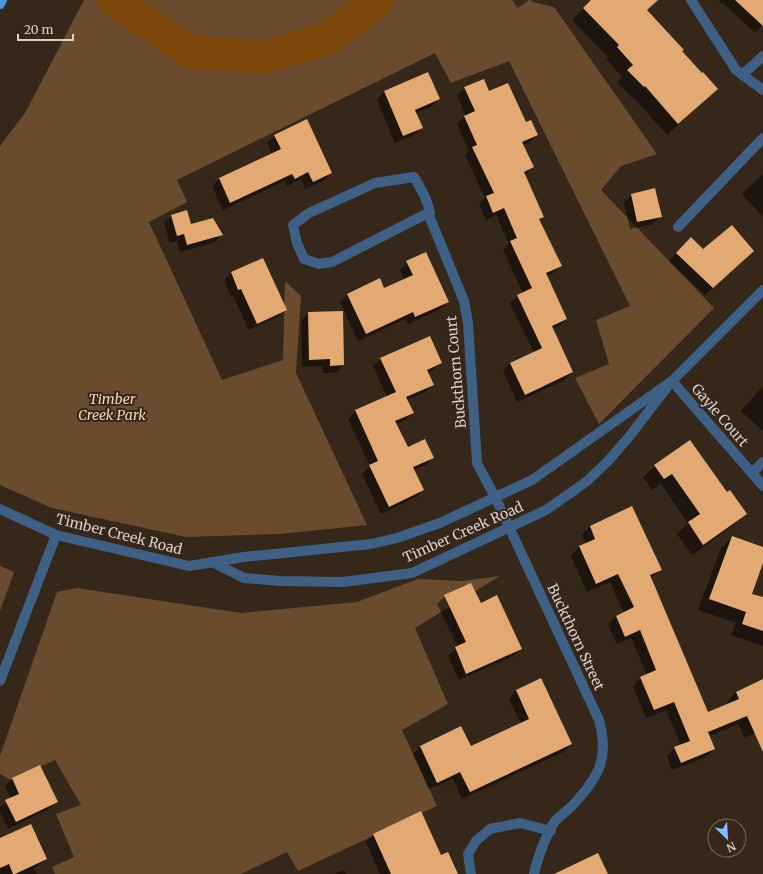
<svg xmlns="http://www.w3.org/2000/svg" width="763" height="874" font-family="Merriweather,serif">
<rect width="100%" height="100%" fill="#35271a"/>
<g fill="#6a4b2e">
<path d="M84,0h446l3,2 21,5 103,147 -36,12 -20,24 113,118 -115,116 -24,-46 34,-14 -13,-44 34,-14 -121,-245 -58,22 -16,-30 -258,127 10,22 -38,20 73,158 61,-20 2,-79 16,15 -5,77 71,152 -87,9 -94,3 -134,-29 -52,-23v-339l25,-33z"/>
<path d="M0,566l14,6 -14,39z"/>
<path d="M500,576l-85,52 33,76 -46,26 35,76 -139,65 -11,-19 -46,22h-186l-3,-7 22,-10 -18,-43 25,-9 -26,-45 -44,20 -11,-6v-18l57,-164 20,-4 164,25 116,-11 61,-23 45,2z"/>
</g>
<g fill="#0007">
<path d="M512,0h17l-11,8z"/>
<path d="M592,0h51l3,10 35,41 36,38 -50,46 -34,-38 -1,1 -15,-16 5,-5 -16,-18 2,-2 -36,-37z"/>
<path d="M719,0h44v24l-8,9 -32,-30 -2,1z"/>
<path d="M428,73l11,26 -8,8 -15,6 6,14 -8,8 -19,8 -18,-43 7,-8z"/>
<path d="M465,88l24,5 48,42 -7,7 -7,3 10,22 -8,8 18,41 -4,4 21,46 -7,7 -7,3 20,43 -7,7 -7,3 20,43 -7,8 -48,22 -14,-31 7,-8 24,-10 -24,-50 13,-10 -20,-43 6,-6 -13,-29 -10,5 -7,-15 6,-7 -20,-43 4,-4 -12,-27 9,-8 -9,-21z"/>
<path d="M275,136l56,37 -8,8 -18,8 -4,-10 -14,7 -2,-5 -62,29 -11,-24 7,-7 53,-25 -5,-11z"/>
<path d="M763,174v43l-21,-23z"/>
<path d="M632,195l29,21 -8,8 -23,5 -6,-27z"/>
<path d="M172,216l18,9 32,9 -7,8 -35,10 -3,-11 -7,2 -6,-20z"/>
<path d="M683,246l20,4 42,9 -40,36 -36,-34z"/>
<path d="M407,262l41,40 -8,7 -32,15 -3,-5 -47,22 -18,-39 7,-7 37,-5 20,-10 -4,-10z"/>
<path d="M231,273l55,37 -8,7 -29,13 -16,-34 -2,1 -7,-17z"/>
<path d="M308,313l35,52 -7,8h-13v-7l-21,1 -1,-46z"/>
<path d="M381,359l60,4 -8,7 -6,3 6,11 -8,8 -18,8 5,13 -7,7 -9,4 11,24 26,9 -7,8 -12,5 9,20 -7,7 -35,17 -19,-40 8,-8 -22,-47 8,-8 31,-14 -14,-31z"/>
<path d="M763,386v45l-22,-20z"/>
<path d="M655,466l72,28 19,20 -12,11 -42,30 -15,-21 11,-11 -27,-39 -9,6 -9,-13z"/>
<path d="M632,508l28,62 -10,9 57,134 22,-9 -1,-3 8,-9 27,-12v49l-18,9 -7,-14 -29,12 5,13 -8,8 -34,13 -5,-14 8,-8 6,-3 -15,-35 -20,8 -13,-32 8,-8 6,-3 -16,-37 -14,6 -9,-19 8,-9 8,-3 -14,-31 -23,10 -16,-36 8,-9 7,-3 -4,-9 8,-8z"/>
<path d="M732,537l31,11v12l-12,34 12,4v48l-32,-11 5,-12 -38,-13 23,-62z"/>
<path d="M445,596l35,9 41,44 -8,7 -54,24 -11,-24 10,-9 -21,-43z"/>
<path d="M541,680l30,64 -8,8 -101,47 -9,-20 -24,10 -16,-35 8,-7 49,1 51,-24 -12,-25 7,-8z"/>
<path d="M13,779l44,23 -8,7 -41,20 -8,-17v-5l11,-8 -6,-13z"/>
<path d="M420,813l21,44 11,17h-72l-14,-32 7,-7z"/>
<path d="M0,839l46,20 -12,10 3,5h-37z"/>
<path d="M344,870l2,4h-11z"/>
</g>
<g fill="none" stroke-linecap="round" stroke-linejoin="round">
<path stroke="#7c490b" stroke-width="33" d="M114,0l76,52 74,5 64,-19 49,-38"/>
</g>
<g fill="#e3a973">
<path d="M591,0h67l-11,10 37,40 -2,1 20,22 1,-1 15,17 -40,35 -33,-38 -1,1 -17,-17 6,-5 -16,-18 2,-2 -36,-37z"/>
<path d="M735,0h28v26z"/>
<path d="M428,72l12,27 -25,11 8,18 -20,8 -19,-45z"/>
<path d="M484,79l5,12 19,-8 18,39 5,-2 7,15 -16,7 12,25 -10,5 20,45 -5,2 23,47 -16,7 21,46 -15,7 21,46 -48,23 -15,-32 32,-15 -25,-53 15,-7 -22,-47 7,-3 -13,-30 -11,5 -7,-17 8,-3 -22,-46 5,-2 -13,-29 11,-5 -11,-24z"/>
<path d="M307,119l25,54 -19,9 -5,-10 -13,7 -3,-5 -62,29 -11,-25 62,-29 -7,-14z"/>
<path d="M655,188l7,29 -25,5 -6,-28z"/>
<path d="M187,210l4,14 22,-6 10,17 -36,10 -3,-11 -7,2 -6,-21z"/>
<path d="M732,225l22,26 -41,37 -37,-35 15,-16 12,12z"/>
<path d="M426,252l23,50 -34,15 -2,-5 -47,22 -19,-40 33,-16 4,10 29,-13 -7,-14z"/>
<path d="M263,258l24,52 -30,14 -16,-35 -3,1 -7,-18z"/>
<path d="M343,311l1,54 -14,1v-7l-21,1 -1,-48z"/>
<path d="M430,336l12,27 -15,7 7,15 -28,12 8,16 -19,8 13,26 17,-8 9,19 -21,9 11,23 -35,17 -20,-42 9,-4 -23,-51 41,-18 -16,-34z"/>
<path d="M690,440l37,52 3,-2 17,24 -44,31 -15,-23 12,-8 -28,-40 -8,5 -10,-14z"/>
<path d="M632,506l30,64 -12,5 58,137 31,-13 -3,-7 27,-13v73l-16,-36 -39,16 7,17 -34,14 -7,-16 16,-6 -16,-39 -20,8 -14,-33 16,-7 -16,-40 -15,7 -9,-21 18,-9 -16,-33 -22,10 -17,-38 16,-7 -5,-13z"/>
<path d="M732,536l31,11v16l-11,31 11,3v34l-21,-7 4,-12 -37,-13z"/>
<path d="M471,583l10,20 16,-8 25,54 -56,25 -11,-27 11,-5 -22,-47z"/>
<path d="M541,678l31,66 -102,48 -10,-20 -23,11 -17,-37 41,-20 10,20 58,-27 -13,-29z"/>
<path d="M40,765l18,37 -42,20 -11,-22 14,-6 -7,-16z"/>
<path d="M421,811l20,44 7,-3 10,22h-67l-18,-40z"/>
<path d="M31,824l16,35 -32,15h-2l-4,-10 -9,4v-30z"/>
<path d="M598,853l10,21h-54z"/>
</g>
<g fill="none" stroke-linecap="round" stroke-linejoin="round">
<g stroke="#3f6085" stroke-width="10">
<path d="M742,75l21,-19"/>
<path d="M678,227l85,-89"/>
<path d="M752,473l11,-11"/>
<path d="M471,874l-3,-20 8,-13 14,-12 30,-6 31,8"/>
</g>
<g stroke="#3f6085" stroke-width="10">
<path d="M691,0l45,70 27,20"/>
<path d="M430,212l-98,50 -13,2 -15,-5 -7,-16 -4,-18 16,-12 66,-30 39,-6c7,12 16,26 16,41l34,83 4,22 9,140 18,34 104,223c11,39 -1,58 -27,86 -5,5 -11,9 -16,14 -9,11 -19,40 -22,54"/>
<path d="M672,381l91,105"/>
<path d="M0,681l56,-146"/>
</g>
<g stroke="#3f6085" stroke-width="10">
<path d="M0,509l56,26 133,31 55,-9 127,-13 26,-6 43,-15 92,-43 140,-99"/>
<path d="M212,562l32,16 36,3 63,1 69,-9 134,-63 40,-28 22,-21 20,-23 44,-57 91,-91"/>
</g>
<path stroke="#4e92df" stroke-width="10" d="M0,4l2,-4"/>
</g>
<g text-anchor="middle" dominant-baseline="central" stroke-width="4" stroke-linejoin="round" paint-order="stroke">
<g font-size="14" fill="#dad0c8" stroke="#35271a">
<text transform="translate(456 372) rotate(-95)">Buckthorn Court</text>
<text transform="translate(720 415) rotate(49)">Gayle Court</text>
<text transform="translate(463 532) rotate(-24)">Timber Creek Road</text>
<text transform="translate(119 534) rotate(14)">Timber Creek Road</text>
<text transform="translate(576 637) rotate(65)">Buckthorn Street</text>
</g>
<g font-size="14" font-style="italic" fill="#f7d7bb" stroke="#35271a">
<text x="112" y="399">Timber<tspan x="112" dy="16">Creek Park</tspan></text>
</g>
</g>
<g transform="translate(727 838) rotate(155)"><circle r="19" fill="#35271a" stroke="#776b60"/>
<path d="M0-3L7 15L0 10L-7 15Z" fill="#85bbfb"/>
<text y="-6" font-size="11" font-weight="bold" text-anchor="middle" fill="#dad0c8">N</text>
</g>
<path d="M18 34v6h55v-6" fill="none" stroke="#dad0c8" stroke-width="2"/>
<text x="24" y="34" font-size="12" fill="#dad0c8" stroke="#35271a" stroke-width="3" paint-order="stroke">20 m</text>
</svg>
